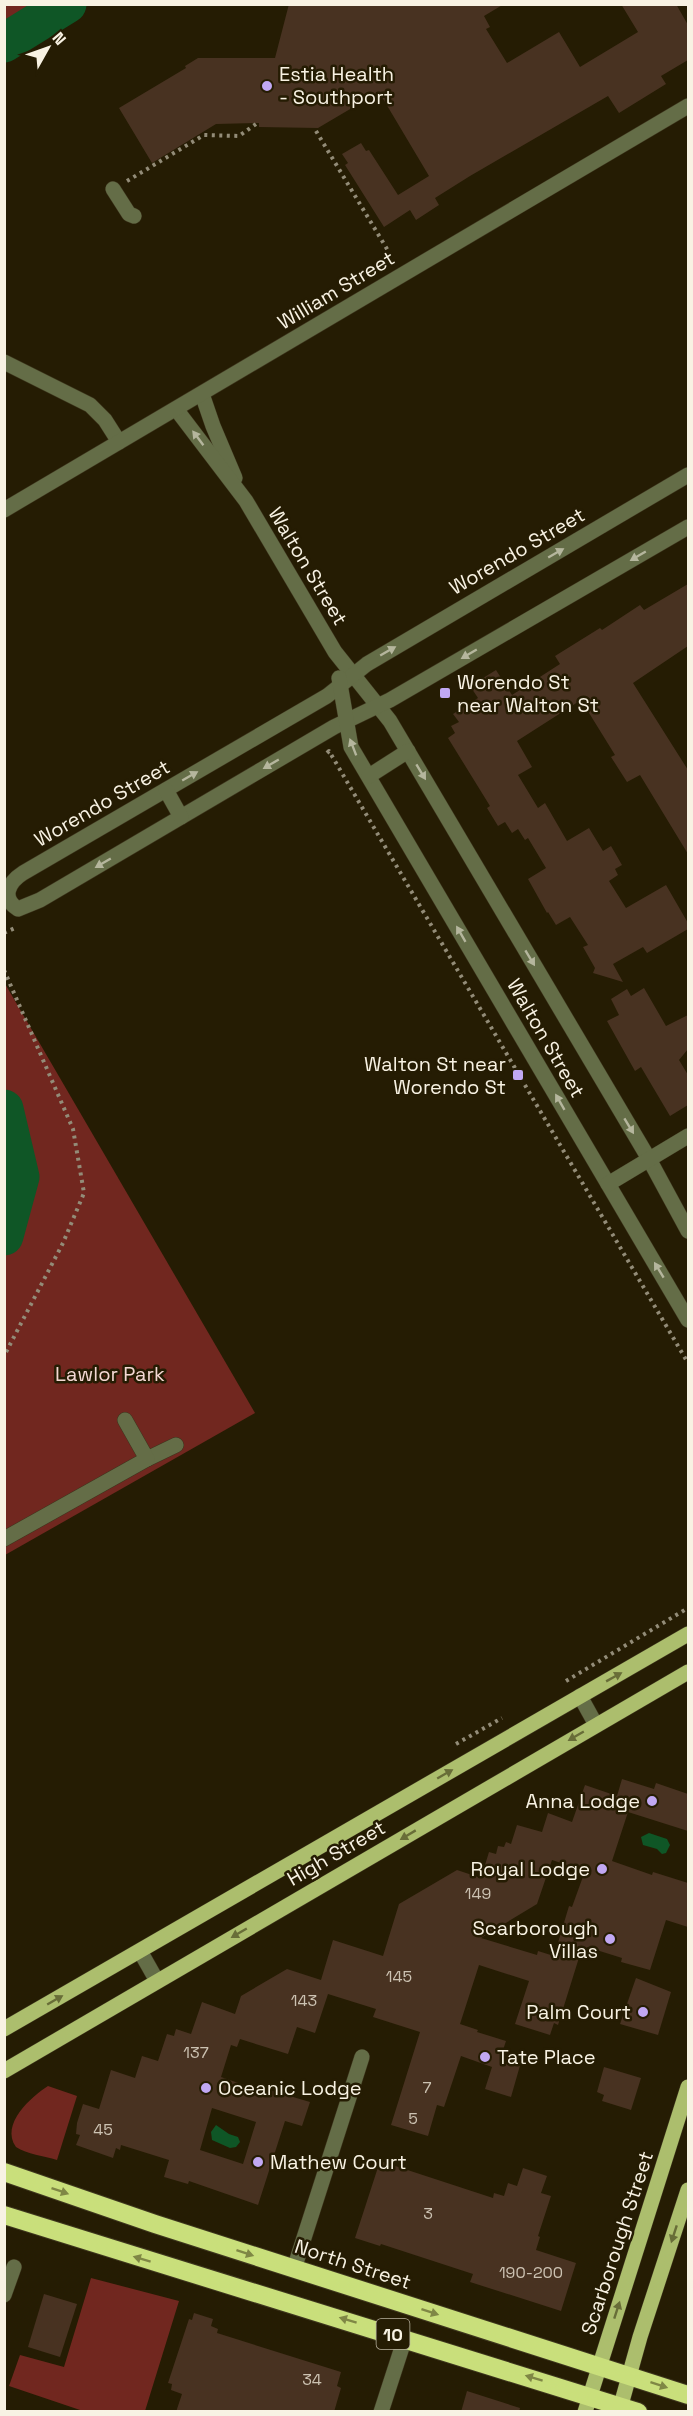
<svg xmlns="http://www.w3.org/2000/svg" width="693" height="2416" font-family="'Space Grotesk',sans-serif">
<rect width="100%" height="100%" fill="#251c03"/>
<g fill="#71271f">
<path d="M5,4h42v1l-42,25z"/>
<path d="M4,982l251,431 -250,142h-1z"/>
<path d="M48,2086l29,10 -20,64c-13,-4 -30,-6 -41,-13 -16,-23 15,-50 32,-61z"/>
<path d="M91,2278l88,23 -34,110h-62l-74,-25 11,-31 44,12z"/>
</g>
<g fill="#0f5626">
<path d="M649,1833l18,6 3,6 -4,8 -4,1 -5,-5 -14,-4 -2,-8z"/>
<path d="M216,2125l13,9 9,3 2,5 -4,5 -6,1 -18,-8 -1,-8z"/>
</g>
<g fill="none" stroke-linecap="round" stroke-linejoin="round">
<g stroke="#0f5626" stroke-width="39">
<path d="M4,43l63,-39"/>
<path d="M4,1109l16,68 -16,59"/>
</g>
</g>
<g fill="#483221" fill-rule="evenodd">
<path d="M289,4h215l-20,12 6,11 -4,2 21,34 52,-31 21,35 58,-35 -17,-28h55l12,21v35l-27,16 5,8 -47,29 -11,-17 -138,80 -35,22 4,7 -23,15 -6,-10 -26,17 -39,-62 3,-2 -6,-9 19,-11 5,8 3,-1 29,45 31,-19 -50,-84 -61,36 -59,-1v-4l-43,1 -64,39 -33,-55 67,-40 -1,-2 13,-8h77z"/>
<path d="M688,584v62l-55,37 55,87v84l-48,-79 -13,7 -16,-25 4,-2 -34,-55 -64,41 15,26 -14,8 20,33 7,-5 22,38 22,-13 14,23 8,-5 11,19 -7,4 3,6 -9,6 17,27 40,-23 22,38v6l-41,24 -4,-6 -30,17 10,18 -30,-9 2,-5 -12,-21 5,-2 -18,-28 -14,8 -8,-13 -1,1 -19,-34 18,-11 -18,-30 -3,2 -7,-11 -6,4 -7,-11 -7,4 -11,-18 3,-2 -42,-68 7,-5 -4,-7 8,-4 -6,-8 25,-16 -8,-12 26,-16 16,25 48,-31 -5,-8 45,-28 2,2 38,-25 4,5z"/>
<path d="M644,988l22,38 22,-11v34l-9,11 9,15v30l-18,11 -29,-49 -6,4 -28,-50 12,-6 -8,-16 16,-10 4,7z"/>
<path d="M622,1779l32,10 2,-6 32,11v37l-60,-19 -16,49 40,14 1,-3 35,11v44l-22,-7 -16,50 -29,-8 1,-4 -35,-11 -1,3 -4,-2 -24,77 -4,-2 -4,12 -35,-11 14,-43 -50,-16 -19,59 18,6 -1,2 29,9 -5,15 20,6 -10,35 -26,-8 7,-22 -31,-11 -17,51 -7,-2 -9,31 -37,-11 29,-93 -47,-15 3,-8 -48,-15 -13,39 -18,-6 -9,27 -48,-15 -3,8 -6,-2 -10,32 44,15 1,-3 44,13 -8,24 -17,-5 -27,84 -69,-24 -1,3 -24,-7 5,-17 -48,-15 -1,5 -4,-2 -3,10 -37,-13 4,-10 -4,-1 1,-11 6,-19 16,5 12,-39 24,8 7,-22 16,5 9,-27 7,2 2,-7 15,5 11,-32 33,12 6,-18 46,-27 34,11 12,-40 50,16 16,-52 58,-34 24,8 8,-26 7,2 2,-8 6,1 2,-5 5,2 6,-19 25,7 6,-19 24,9 13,-37 32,11zM552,1860l33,11 -13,36 -3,-1 -15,50 -16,-5 -1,4 -56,-17 56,-34zM212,2108l44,14 -13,42 -43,-14z"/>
<path d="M636,1978l35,14 -13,43 -38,-11z"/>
<path d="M604,2067l37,11 -10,32 -29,-9 2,-6 -7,-3z"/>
<path d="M380,2161l113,37 1,-5 10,3 4,-13 9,3 6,-18 24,8 -6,17 10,3 -13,40 2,1 -4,13 40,13 -15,48 -91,-29 3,-8 -92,-30 -1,2 -25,-8z"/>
<path d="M44,2294l33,10 -17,53 -32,-10z"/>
<path d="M194,2313l19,6 -2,7 7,3 -1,4 124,39 -4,14 4,2 -7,24h-158l6,-18 -11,-4 1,-6 -4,-1 21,-64 3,1z"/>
<path d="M467,2391l53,17 -1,4h-58z"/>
</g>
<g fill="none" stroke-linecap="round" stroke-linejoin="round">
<g stroke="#3e361e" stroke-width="16">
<g id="minor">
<path d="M113,189l16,25 5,2"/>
<path d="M4,362l86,43 15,15 14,22"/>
<path d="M202,394l11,32 22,52"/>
<path d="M176,409l70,92 89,151 55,69 259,438 39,72"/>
<path d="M688,475l-321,189 -40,32 -304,177c-14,9 -23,25 -5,36l22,-9 294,-173 56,-27 298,-173"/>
<path d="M4,510l684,-404"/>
<path d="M339,678l12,69 337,573"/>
<path d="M369,776l39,-25"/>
<path d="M166,790l15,27"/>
<path d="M608,1184l80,-48"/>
<path d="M147,1459l29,-14"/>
<path d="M4,1539l143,-80 -22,-39"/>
<path d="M580,1696l16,29"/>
<path d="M140,1951l17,30"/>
<path d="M294,2269l68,-212"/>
<path d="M4,2295l10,-28"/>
<path d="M381,2412l24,-74"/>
</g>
</g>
<g stroke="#3e361e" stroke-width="16">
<g id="major">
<path d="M4,2029l684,-395"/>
<path d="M4,2071l684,-399"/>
<path d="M585,2412l103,-325"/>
<path d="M619,2412l21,-75 48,-147"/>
</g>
</g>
<g stroke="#3e361e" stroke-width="20">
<g id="highway">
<path d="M4,2172l151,52 533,171"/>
<path d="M4,2215l634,197"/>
</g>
</g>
<g stroke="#938c78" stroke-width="4" stroke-dasharray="3 4.5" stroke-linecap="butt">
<path d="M316,131l74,123"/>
<path d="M127,181l77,-46 35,1 17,-12"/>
<path d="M327,753l2,-2 359,612"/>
<path d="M4,933l13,-6"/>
<path d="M4,970l69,159 11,64 -21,50 -59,113"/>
<path d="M566,1681l122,-73"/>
<path d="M456,1744l46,-26"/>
</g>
<use href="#minor" stroke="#646d47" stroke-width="15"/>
<use href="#major" stroke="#acbe6d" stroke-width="15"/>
<use href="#highway" stroke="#c9df7b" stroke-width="18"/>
</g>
<defs><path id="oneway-solid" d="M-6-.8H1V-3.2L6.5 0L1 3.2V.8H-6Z" transform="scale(1.5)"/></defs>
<g fill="#b5b69d">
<use href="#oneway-solid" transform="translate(198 438) rotate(-127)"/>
<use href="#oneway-solid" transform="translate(556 553) rotate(-30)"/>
<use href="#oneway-solid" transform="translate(638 556) rotate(150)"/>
<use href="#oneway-solid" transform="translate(388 651) rotate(-30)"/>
<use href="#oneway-solid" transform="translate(469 654) rotate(150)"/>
<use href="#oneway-solid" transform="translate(353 747) rotate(-111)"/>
<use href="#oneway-solid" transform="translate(271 764) rotate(150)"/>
<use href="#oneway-solid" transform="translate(421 772) rotate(59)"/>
<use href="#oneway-solid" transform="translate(190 776) rotate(-30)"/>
<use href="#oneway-solid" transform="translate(103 863) rotate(150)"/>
<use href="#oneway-solid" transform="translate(461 934) rotate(-120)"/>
<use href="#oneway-solid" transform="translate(530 958) rotate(59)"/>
<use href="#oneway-solid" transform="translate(560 1102) rotate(-120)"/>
<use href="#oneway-solid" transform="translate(629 1126) rotate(59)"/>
<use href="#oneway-solid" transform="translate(659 1270) rotate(-121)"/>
</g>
<g fill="#686d38">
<use href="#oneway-solid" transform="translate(614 1677) rotate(-29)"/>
<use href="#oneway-solid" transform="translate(576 1736) rotate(150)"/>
<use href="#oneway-solid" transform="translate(445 1774) rotate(-30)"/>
<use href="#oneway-solid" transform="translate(408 1835) rotate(149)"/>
<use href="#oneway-solid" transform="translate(239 1933) rotate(150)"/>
<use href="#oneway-solid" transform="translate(55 2000) rotate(-30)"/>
<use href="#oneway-solid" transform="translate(674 2234) rotate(108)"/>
<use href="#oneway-solid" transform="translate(617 2310) rotate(-72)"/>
</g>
<g fill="#7f8745">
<use href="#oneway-solid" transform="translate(60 2191) rotate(19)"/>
<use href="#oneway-solid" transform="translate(245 2253) rotate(18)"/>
<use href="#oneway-solid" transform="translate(142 2259) rotate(-163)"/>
<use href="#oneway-solid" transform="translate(430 2312) rotate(18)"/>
<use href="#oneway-solid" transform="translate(348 2320) rotate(-163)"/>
<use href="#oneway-solid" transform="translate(534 2378) rotate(-163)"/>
<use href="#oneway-solid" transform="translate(659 2385) rotate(18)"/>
</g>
<g fill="#c1a8f3" stroke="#251c03" stroke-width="2">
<circle cx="267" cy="86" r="6"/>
<rect x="439" y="687" width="12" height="12" rx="3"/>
<rect x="512" y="1069" width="12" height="12" rx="3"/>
<circle cx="652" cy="1801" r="6"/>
<circle cx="602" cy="1869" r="6"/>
<circle cx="610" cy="1939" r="6"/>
<circle cx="643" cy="2012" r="6"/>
<circle cx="485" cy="2057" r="6"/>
<circle cx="206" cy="2088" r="6"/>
<circle cx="258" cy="2162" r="6"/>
</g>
<g text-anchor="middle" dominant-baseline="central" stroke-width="5" stroke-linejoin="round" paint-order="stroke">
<g font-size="16" fill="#ccc2b2">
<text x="478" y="1893">149</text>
<text x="399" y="1976">145</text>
<text x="304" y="2000">143</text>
<text x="196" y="2052">137</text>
<text x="427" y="2087">7</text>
<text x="413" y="2118">5</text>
<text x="103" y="2129">45</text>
<text x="428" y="2213">3</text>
<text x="531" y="2272">190-200</text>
<text x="312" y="2379">34</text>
</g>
<rect fill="#251c03" stroke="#b9b2a0" stroke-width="1.5" x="376.5" y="2319" width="33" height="30" rx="4.5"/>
<g font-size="18" font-weight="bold" fill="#f8f2e3">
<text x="393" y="2334">10</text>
</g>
<g font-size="20" fill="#f8f2e3" stroke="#251c03" text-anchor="start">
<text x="279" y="74">Estia Health<tspan x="279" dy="23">- Southport</tspan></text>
<text x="457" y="682">Worendo St<tspan x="457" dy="23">near Walton St</tspan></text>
<text x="506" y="1064" text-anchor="end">Walton St near<tspan x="506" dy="23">Worendo St</tspan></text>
<text x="640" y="1801" text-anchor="end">Anna Lodge</text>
<text x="590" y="1869" text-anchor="end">Royal Lodge</text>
<text x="598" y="1928" text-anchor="end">Scarborough<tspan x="598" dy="23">Villas</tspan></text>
<text x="631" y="2012" text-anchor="end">Palm Court</text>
<text x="497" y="2057">Tate Place</text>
<text x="218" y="2088">Oceanic Lodge</text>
<text x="270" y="2162">Mathew Court</text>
</g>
<g font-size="20" fill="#f8f2e3" stroke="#251c03">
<text transform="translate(336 290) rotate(-31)">William Street</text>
<text transform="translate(517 551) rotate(-30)">Worendo Street</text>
<text transform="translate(308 566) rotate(59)">Walton Street</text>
<text transform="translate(102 803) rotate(-30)">Worendo Street</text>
<text transform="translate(546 1038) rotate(60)">Walton Street</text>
<text transform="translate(336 1853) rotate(-30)">High Street</text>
<text transform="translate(617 2243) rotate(-72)">Scarborough Street</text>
<text transform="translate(353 2264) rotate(18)">North Street</text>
</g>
<g font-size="20" fill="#f4d8d3" stroke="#251c03">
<text x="110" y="1374">Lawlor Park</text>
</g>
</g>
<rect width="693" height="2416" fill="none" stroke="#f8f2e3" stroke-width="12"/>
<g transform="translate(48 48) rotate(50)" stroke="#251c03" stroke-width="4.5" paint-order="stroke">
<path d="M0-4.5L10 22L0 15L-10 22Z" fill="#f8f2e3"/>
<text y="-9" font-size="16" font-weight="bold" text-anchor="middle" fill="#f8f2e3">N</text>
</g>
</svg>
